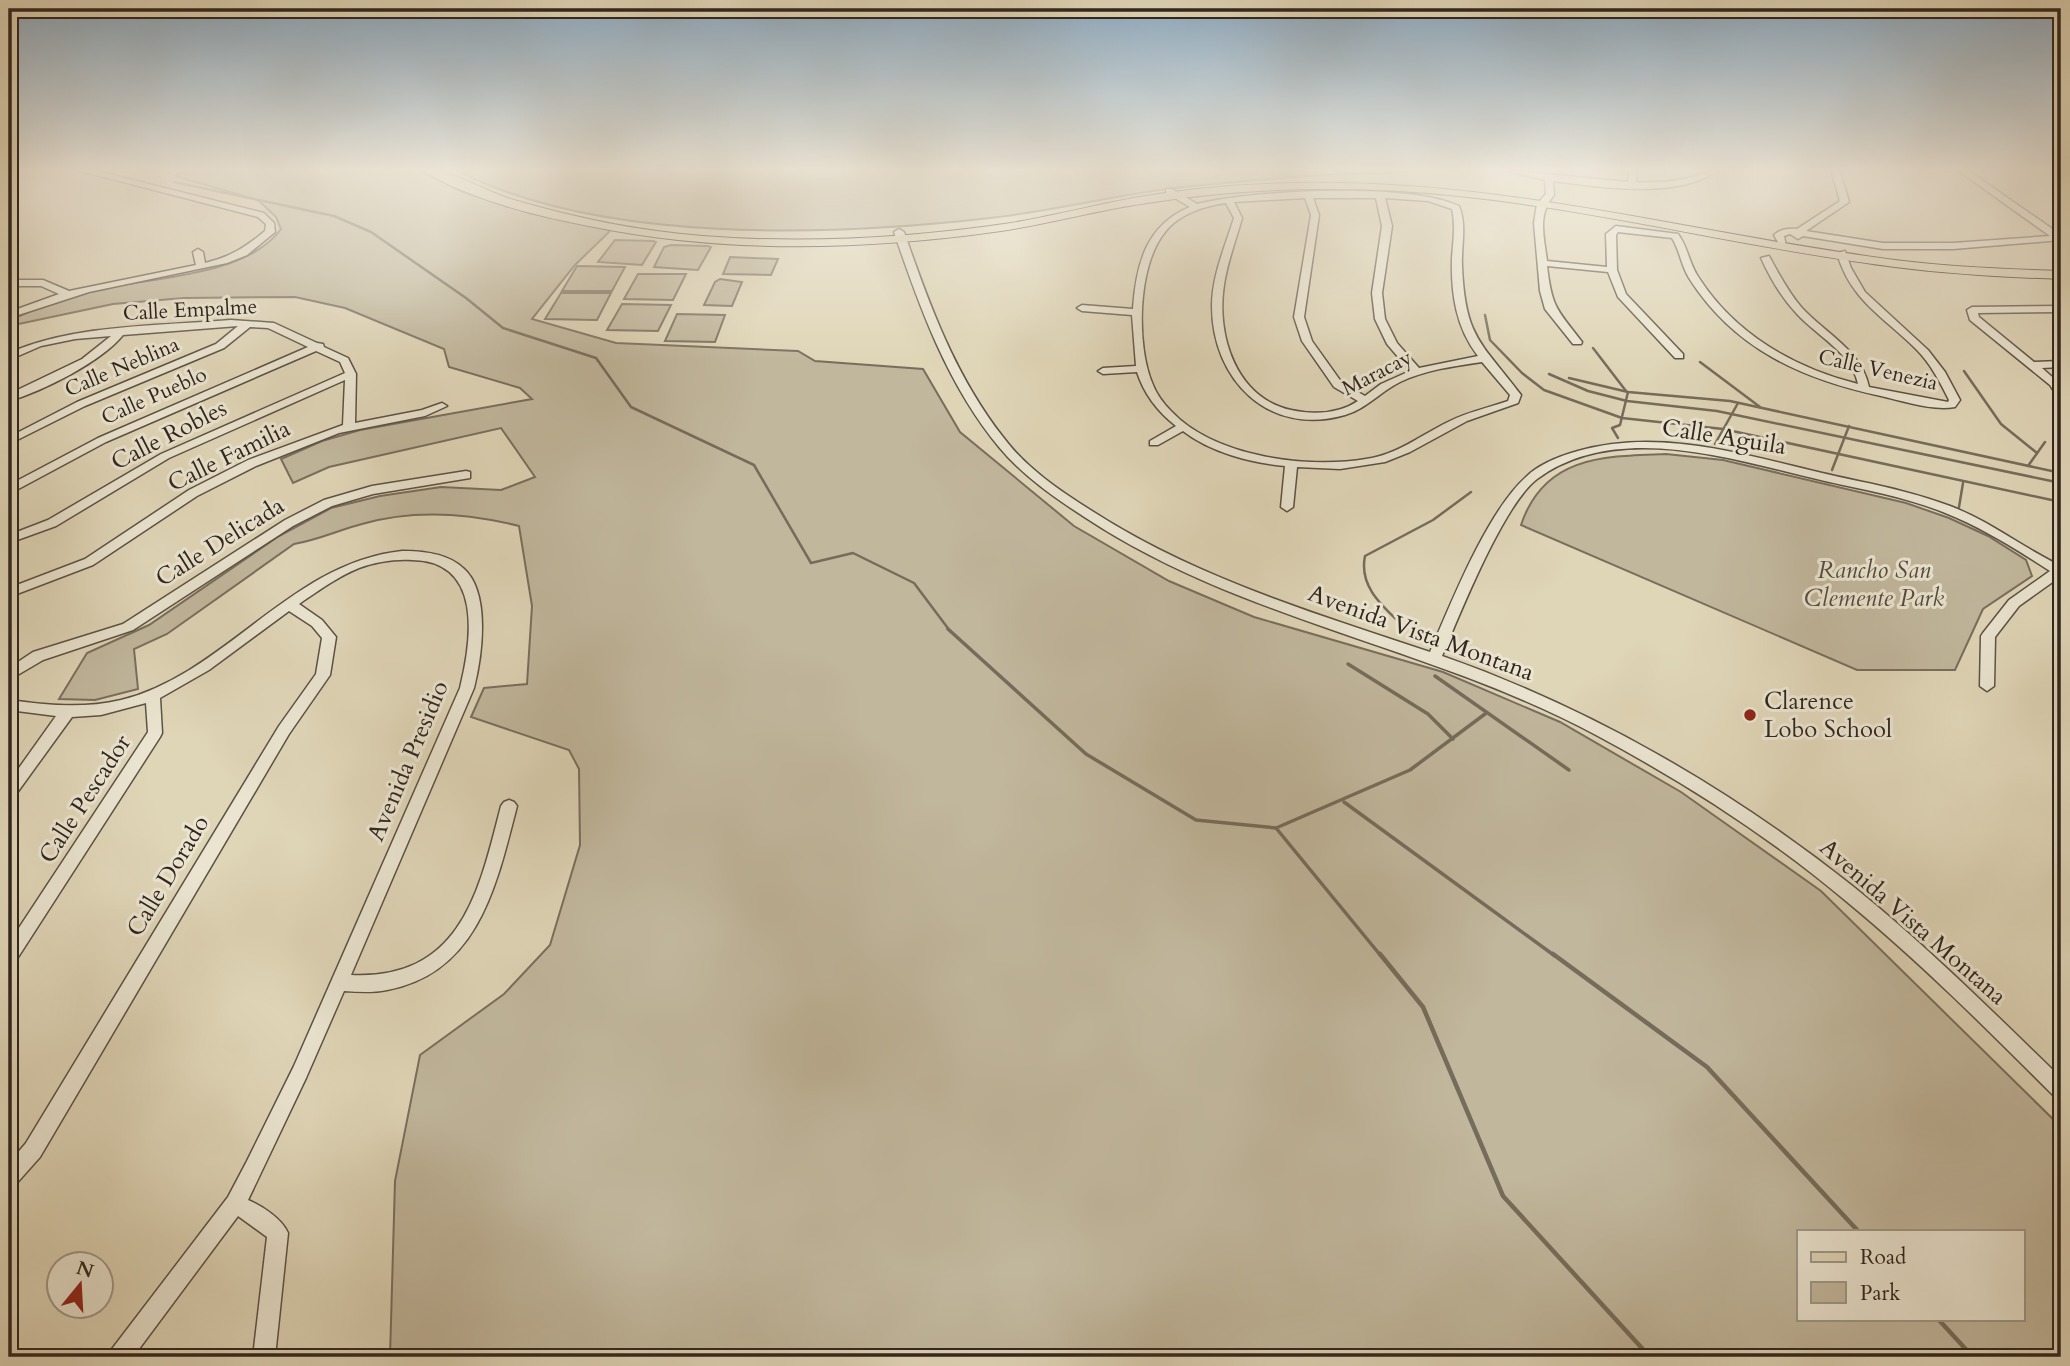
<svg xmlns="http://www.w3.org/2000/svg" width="2070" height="1366" font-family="Cardo,serif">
<rect width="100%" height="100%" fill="#dfd5b7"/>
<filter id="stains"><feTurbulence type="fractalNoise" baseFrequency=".00286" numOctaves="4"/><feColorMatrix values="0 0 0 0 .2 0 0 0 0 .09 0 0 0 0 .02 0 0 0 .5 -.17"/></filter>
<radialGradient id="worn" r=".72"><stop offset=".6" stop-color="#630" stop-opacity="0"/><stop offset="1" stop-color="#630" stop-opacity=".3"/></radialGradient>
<g fill="#c1b79d" stroke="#796e5e" stroke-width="2" fill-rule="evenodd">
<path d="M190,169h226l47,23 66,21 82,17 -36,35 -43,54 84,24 182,8 17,10 108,8 37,63 114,94 95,55 85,36 189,55 117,50 121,70 140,99 240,236v230h-1671l5,-176 25,-126 84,-61 46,-49 30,-100 -1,-76 -10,-19 -98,-33 13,-29 43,-4 5,-78 -13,-80c-52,-13 -105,-17 -157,-2 -23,6 -44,16 -68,20l-127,90 -33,15 4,40 -43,11 -36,-1 28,-46 62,-28 130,-89 52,-28 49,-12 61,-9 60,3 34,-13 -34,-49 -172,39 -36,16 -12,-24 41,-18 38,-11 172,-31 -12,-11 -71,-21 -5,-18 -99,-41 -50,-11 -111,1 -71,6 -104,22v-5c29,-14 59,-26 92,-32 53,-12 146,-13 180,-60l-5,-12 -18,-17 -83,-24zM1799,1231h224v88h-224z"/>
<path d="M454,169h960c-22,7 -54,4 -78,5 -51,3 -102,8 -153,13 -65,7 -128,24 -193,31 -157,18 -392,27 -536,-49z"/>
<path d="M615,240l38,1 3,1 -14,23 -44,-3z"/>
<path d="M671,245l37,1 3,1 -13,23 -44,-3 10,-20z"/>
<path d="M730,257l48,2 -7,16 -48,-1z"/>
<path d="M577,266l48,1 -13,24h-50z"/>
<path d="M638,274h48l-13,26 -49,-1z"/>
<path d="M720,279l22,3 -10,24 -28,-1 11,-23z"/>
<path d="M561,293h50l-14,27 -52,-1z"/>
<path d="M622,304l49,1 -13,26 -51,-1z"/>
<path d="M677,314l48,1 -10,27 -50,-1z"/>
<path d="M1666,454l57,6 183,43 43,15 39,18 38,24 6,16 -49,33 -28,61h-98l-336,-145c23,-69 82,-69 145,-71z"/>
</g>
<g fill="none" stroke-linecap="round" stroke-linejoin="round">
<g stroke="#766c5b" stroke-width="2.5">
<path d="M174,182l160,34 37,16 95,66 37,30 93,30 35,49 123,58 57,98 42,-10 61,30 36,48"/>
<path d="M1485,315l5,25 32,33 22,17 78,28 101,11 338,73"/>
<path d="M1593,348l33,43"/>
<path d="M1700,362l60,45"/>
<path d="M1964,371l37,53 36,29"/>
<path d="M1549,374l39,17 39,10 90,10 344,72"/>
<path d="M1569,378l59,14 102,9 331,72"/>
<path d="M1618,438l-6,-10 8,-3 8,-33"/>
<path d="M1715,444l23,-41"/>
<path d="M2028,466l17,-24"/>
<path d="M1832,470l17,-44"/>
<path d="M1959,507l4,-24"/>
<path d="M1399,622c-19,-18 -40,-37 -34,-66l68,-36 38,-28"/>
</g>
<g stroke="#766c5b" stroke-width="3.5">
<path d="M948,629l138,125 110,66 80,8 134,-58 75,-56"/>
<path d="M1348,664l80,50 25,25"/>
<path d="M1435,676l134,94"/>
<path d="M1344,802l211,154"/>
<path d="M1276,828l105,128"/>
</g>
<g stroke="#766c5b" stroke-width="4.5">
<path d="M1380,954l43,53 80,189 147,161"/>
<path d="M1553,954l154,113 151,164"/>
<path d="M1938,1319l35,38"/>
</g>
<g stroke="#5c5245" stroke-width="3">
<g id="minor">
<path d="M73,169h16l175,44 10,10 1,9 -28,23 -20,8 -138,29 -80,26v-6l50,-18 -18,-8h-32v-6h34l26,11 127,-26 -3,-13 5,-3 5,3 2,11c25,-6 41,-16 60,-32l1,-7 -8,-7z"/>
<path d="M1496,169l132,13 1,-13h8l-1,13c19,1 38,0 57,-5 10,-2 15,-8 26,-8 -38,31 -120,18 -166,12l1,14c-17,20 -10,41 -7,66l60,6 -1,-33 10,-8 62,8c10,13 11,30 21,44 36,56 95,90 159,106 -6,-31 -41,-48 -61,-70 -15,-16 -27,-36 -36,-56l8,-2c10,18 19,36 33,52 23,25 60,43 67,79l79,15 1,-2c-9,-18 -18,-36 -33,-51 -32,-32 -66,-49 -79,-96l8,-2 6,17 14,24 63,58 17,22 15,28 -5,7c-23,4 -52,-6 -74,-11 -79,-17 -147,-47 -192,-118 -8,-13 -9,-27 -17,-40l-54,-6 -2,3 1,35 9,24 57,60v4h-8l-57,-61 -10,-25 -61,-6c5,43 10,43 35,76l-1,2h-8l-28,-35 -5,-18 -6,-68 3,-19 9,-10 -1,-14z"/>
<path d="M1831,169h8l10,33 -43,29 77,12h70l97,-7 -94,-67h10l95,66v5l-108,9h-70l-80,-13 -5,3 -8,-5 -6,2 2,10h-6l-6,-11c6,-6 15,-7 23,-6l43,-28z"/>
<path d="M1166,189h6l25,15c57,-14 210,-22 262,2 8,19 2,40 3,60 3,72 19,76 59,129l-3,8 -51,18 -57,31 -25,10 -45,7 -43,-2 -4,40 -6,4 -6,-4 4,-41c-34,-3 -75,-14 -102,-35l-25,14h-8v-4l26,-15c-18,-14 -32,-32 -39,-54l-34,2 -5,-3 5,-3 33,-2 -4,-51 -50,-4 -5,-3 5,-3 51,4c3,-44 13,-84 57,-102l-24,-14zM1305,198l6,17 -17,102 8,24 32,46 24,14c-20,13 -44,14 -67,9 -55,-12 -75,-75 -67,-125 3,-22 12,-45 18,-67l-8,-16zM1313,198h63l6,28 -10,67 3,26 12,25 23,27 -29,13 -16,12 -23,-13 -30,-42 -8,-24 15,-102zM1385,198l43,3 24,8c4,17 1,33 0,49 -1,36 4,70 26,98l-59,12 -22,-25 -12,-24 -3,-26 10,-67zM1226,203l8,15c-9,29 -22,58 -22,88 0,74 57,131 133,109 21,-6 35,-23 55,-33 25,-12 54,-16 82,-20l28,33 -2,6c-20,7 -41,11 -60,21 -27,13 -51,33 -82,37 -59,10 -152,-2 -195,-48 -7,-7 -14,-16 -18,-26 -17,-38 -16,-119 12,-153 14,-18 39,-26 61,-29z"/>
<path d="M899,229l5,3c25,72 51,144 99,205 23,31 57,54 89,74 104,67 222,102 338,141 21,-49 57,-140 96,-175 13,-13 34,-21 52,-26 81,-23 164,3 244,22 43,10 86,17 128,33 40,15 73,42 111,60v10l-42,30 -24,31 -1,49 -7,5 -7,-5 1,-50 2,-3 26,-33 41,-29c-34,-22 -69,-44 -107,-59 -38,-15 -78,-22 -118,-31 -88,-20 -207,-62 -288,-2 -34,26 -77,135 -95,177 149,52 290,134 413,232 73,59 139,125 206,190v21l-7,-3c-67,-67 -134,-134 -208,-195 -76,-64 -162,-119 -250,-166 -163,-88 -354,-114 -510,-217 -31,-20 -63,-42 -87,-71 -52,-63 -79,-139 -105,-215z"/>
<path d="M2061,306v6l-83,1 1,4 55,45 27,-1v6l-19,1 17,15 2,14 -4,-1 -7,-11 -80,-65 -3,-10 5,-3z"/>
<path d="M231,320l43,3 43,20 6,1 1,3 24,11 8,16 -1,49 67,-13 20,-7 5,3 -22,10 -86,17 -83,33 -59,30 -104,69 -84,32v-9l76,-29 104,-69 59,-30 95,-35 2,-45 -176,78 -113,68 -47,17v-8l39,-15 113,-66 184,-81 -5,-11 -24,-11 -210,91 -97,52v-9l89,-47 210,-91 -40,-19 -18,-1 -26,21 -139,58 -76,38v-7l68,-35 139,-58 22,-18 -115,9c-22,27 -80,56 -114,66v-7l73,-35 29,-23 -36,3 -34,7 -32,14v-7c66,-29 150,-27 222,-33z"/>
<path d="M466,471l4,1v6l-97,16 -41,12 -39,20 -160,104 -90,30 -34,20v-12l24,-16 90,-28 162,-104 39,-20 48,-14z"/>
<path d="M402,551c20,0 45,2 61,17 28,24 19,88 11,120l-123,287c110,5 128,-83 150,-169l3,-4 5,-2 5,2 3,4c-20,77 -38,167 -130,184 -14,3 -29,2 -43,1l-38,87 -58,122c14,6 34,19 40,33l-13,124h-22l14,-120 -29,-21 -105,141h-24l3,-8 116,-152 19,-36 47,-95 166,-378c12,-49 23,-127 -48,-128 -18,-1 -36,2 -53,8 -22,9 -41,23 -60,36l23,16 14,17 -6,38 -41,59 -249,423 -24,27 -7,3v-24l17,-20 253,-417 37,-52 6,-36 -10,-12 -23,-15 -80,59 -49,28 2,35 -2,4 -145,225 -6,3v-22l139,-211 -2,-29 -45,12 -29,2 -58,80 -5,2v-17l47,-66 -47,-6v-10c37,5 74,9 112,0 105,-26 169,-137 281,-149z"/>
</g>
</g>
<g stroke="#31261f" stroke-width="2">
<path id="major" d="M420,169c32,0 64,22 94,31 62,18 124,31 189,36 102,8 207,2 308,-13 41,-7 81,-17 122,-25 69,-12 139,-16 208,-15 188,3 368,53 554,77 55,7 110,9 166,11v8c-56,-2 -111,-5 -166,-12 -166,-21 -328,-66 -496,-76 -86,-5 -173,-1 -258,13 -47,7 -93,20 -140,27 -134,19 -274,23 -407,-4 -58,-11 -124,-27 -174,-58z"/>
</g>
<use href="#minor" fill="#eae4d0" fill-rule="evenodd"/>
<use href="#major" fill="#dfd5b7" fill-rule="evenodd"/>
</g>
<linearGradient id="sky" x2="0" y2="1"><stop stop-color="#8daac0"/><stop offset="0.47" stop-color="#f1ecdf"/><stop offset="1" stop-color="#f1ecdf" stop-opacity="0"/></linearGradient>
<rect width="2070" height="361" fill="url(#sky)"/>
<circle fill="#8f2418" stroke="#eae4d0" stroke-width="2.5" cx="1750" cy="715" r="7"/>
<g text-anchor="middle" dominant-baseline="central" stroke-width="6" stroke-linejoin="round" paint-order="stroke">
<g font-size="21" fill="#31261f" stroke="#eae4d0">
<text transform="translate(190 310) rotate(-3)">Calle Empalme</text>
<text transform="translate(122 367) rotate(-23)">Calle Neblina</text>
<text transform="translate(1878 370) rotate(13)">Calle Venezia</text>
<text transform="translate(1377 373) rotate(-27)">Maracay</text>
<text transform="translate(154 396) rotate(-24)">Calle Pueblo</text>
</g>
<g font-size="24" fill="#31261f" stroke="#eae4d0">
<text transform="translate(169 435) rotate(-27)">Calle Robles</text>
<text transform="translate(1724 437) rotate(9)">Calle Aguila</text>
<text transform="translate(229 456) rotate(-26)">Calle Familia</text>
<text transform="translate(220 542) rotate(-32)">Calle Delicada</text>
<text transform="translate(1421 633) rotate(20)">Avenida Vista Montana</text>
<text transform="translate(408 761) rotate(-67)">Avenida Presidio</text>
<text transform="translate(85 799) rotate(-57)">Calle Pescador</text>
<text transform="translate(168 876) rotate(-59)">Calle Dorado</text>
<text transform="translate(1913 922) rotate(41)">Avenida Vista Montana</text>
</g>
<g font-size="24" font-style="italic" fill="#554a3e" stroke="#eae4d0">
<text x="1874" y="570">Rancho San<tspan x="1874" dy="28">Clemente Park</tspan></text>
</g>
<g font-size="24" fill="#31261f" stroke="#eae4d0" text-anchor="start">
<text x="1764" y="701">Clarence<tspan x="1764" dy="28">Lobo School</tspan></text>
</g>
</g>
<rect width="2070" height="1366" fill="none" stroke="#dfd5b7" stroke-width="35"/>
<rect x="10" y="10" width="2049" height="1345" fill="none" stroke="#31261f" stroke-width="3.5"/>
<rect x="18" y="18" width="2035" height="1331" fill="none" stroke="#31261f" stroke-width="2"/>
<rect x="1797" y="1230" width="228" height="91" fill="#eae4d0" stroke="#a09889" stroke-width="2"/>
<rect x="1811" y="1252" width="35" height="10" fill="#dfd5b7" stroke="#a09889" stroke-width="2"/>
<text x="1860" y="1264" font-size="21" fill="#31261f">Road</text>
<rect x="1811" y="1282" width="35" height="21" fill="#c1b79d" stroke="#a09889" stroke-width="2"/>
<text x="1860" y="1300" font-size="21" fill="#31261f">Park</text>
<g transform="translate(80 1285) rotate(18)"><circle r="33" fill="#eae4d0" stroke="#a09889" stroke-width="2"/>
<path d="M0-5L12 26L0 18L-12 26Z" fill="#8f2418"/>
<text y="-10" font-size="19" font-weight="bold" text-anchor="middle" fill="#31261f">N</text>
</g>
<rect width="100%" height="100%" filter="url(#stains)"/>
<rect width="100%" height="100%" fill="url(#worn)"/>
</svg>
